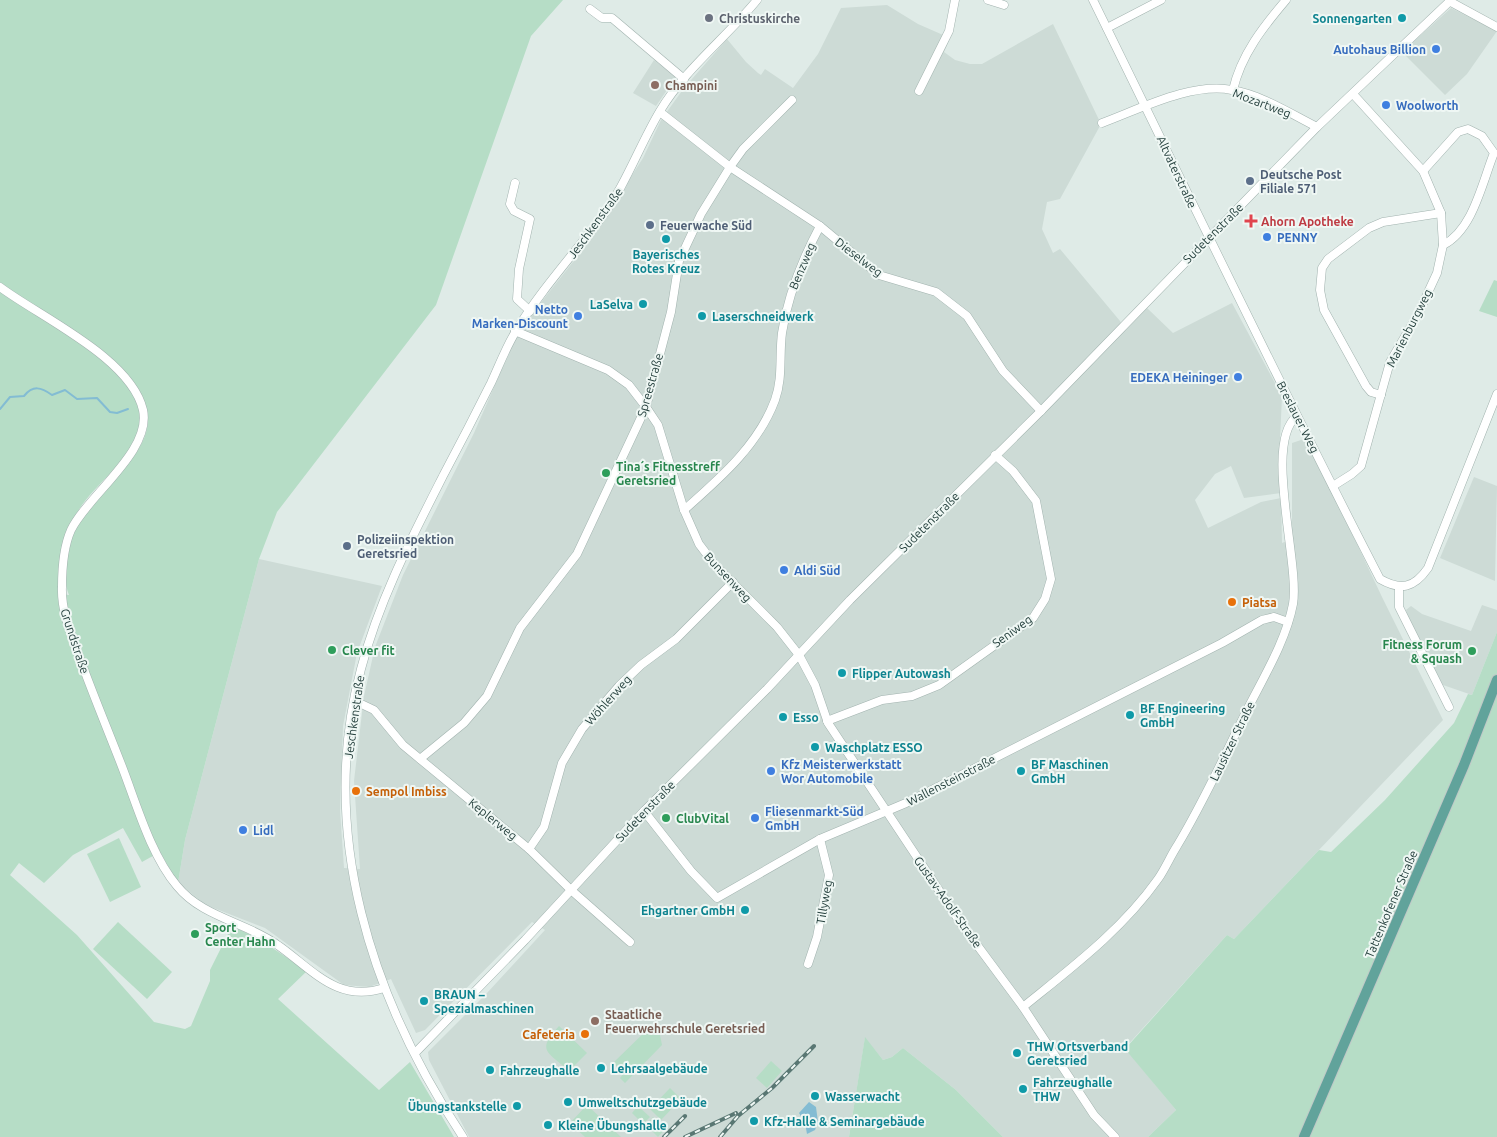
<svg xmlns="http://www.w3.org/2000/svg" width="1497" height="1137" font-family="Ubuntu,sans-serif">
<rect width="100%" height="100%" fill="#dfebe7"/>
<g fill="#cddbd6">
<path d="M887,5l31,19 32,14 -6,14 11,8 15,4h12l71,-40 48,100 -41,75 -13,3 -5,27 11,24 7,-4 60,72 5,10 22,-23 26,25 59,-30 50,93 -3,66 2,31 -37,5 -13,-32 -16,8 -20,26 13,28 53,-26 20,-4 1,45 10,-4v-96l15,-5 75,159 61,123 -209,219 -7,-4 -102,113 51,62 -28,27h-145l-47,-47 -53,-42 -11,9 -9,3 -18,-22 -16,99h-380l-40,-77 -1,-8 59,-59 58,-63 -13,-8 -107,108 -9,3 -25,-54 -22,8 -25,-2 -79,-57 -59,-23 -28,-22 7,-43 74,-281 123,27 -25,67 -14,73 -3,85 4,57 16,1 -6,-88 10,-85 11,-49 28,-72 71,-142 45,-103 73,-92 51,-80 18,-38 23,-32 43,-49 19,23 12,11 3,2 4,-6 28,19 25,-34 23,-46z"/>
<path d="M1451,8l46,23 -30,43 -22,21 -43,-43z"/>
<path d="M654,60l22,17 -20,29 -23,-13z"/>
<path d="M1474,477l23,9 -2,95 -55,-23z"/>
<path d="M1482,605l15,5v22l-25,63 -29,-10 -32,-59 -5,-16 5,-4 11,8 49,17z"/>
</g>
<g fill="#b6ddc6">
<path d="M0,0h563l-32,36 -95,269 -159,207 -18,47 -74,281 -7,43 -18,-31 -18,10 -19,-34 -50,27 -29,28 -25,-20 -9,12 67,60 77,87 31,7 6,-3 19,-45v-11l22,-44 27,13 48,32 -29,28 101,91 31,-28 44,75h-454v-848c44,29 98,57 130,98 10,12 14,33 8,47 -13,35 -52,54 -66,89 -7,17 -8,51 -12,71l9,1c-4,-9 -3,-19 -3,-30 2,-63 81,-96 82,-145 2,-55 -111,-103 -148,-137z"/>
<path d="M1494,280l3,1v36l-18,-6z"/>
<path d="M1497,632v505h-349l28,-27 -51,-61 102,-114 7,4 85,-89 12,2 54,-52 69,-77 14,-29 4,1z"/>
<path d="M119,838l22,49 -31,15 -23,-48z"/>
<path d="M118,922l54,50 -25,27 -54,-50z"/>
<path d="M559,1026l28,27 -18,18c-22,-20 -33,-20 -10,-45z"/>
<path d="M650,1027l10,8 2,10 -37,38 -5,-5 4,-5 -11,-10z"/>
<path d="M865,1037l18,23 9,-3 11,-9 53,42 47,47h-154z"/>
<path d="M771,1061l11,10 -15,17 -11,-10z"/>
<path d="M670,1088l11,11 -20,21 -11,-11z"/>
<path d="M587,1105l34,32h-36l-15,-14z"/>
<path d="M638,1106l12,11 -7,7 -11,-11z"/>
<path d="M653,1117l13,11 -8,9 -12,-12z"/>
</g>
<path fill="#83bcd3" d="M809,1102l7,5 2,15 -3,8 -8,4 -2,-11 -6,-10z"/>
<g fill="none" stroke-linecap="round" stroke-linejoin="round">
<path stroke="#83bcd3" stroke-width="2" d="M0,409l10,-12 14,-1c9,-11 17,-9 28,-1l13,-5 12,9 20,-1 13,14 7,1 11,-4"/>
<g stroke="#a2b3af" stroke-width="9">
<g id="minor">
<path d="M988,0l16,5"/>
<path d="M1093,0c95,193 188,388 287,579 21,12 34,9 48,-11l69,-174"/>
<path d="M1449,1l48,26"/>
<path d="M590,9l12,9h10l72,61"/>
<path d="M1107,28l54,-28"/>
<path d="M1233,90c8,-35 30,-63 53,-90"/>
<path d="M919,91l30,-60 6,-31"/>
<path d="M660,112l70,55 90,59 59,49 57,17 31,24 36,55 38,40"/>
<path d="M1102,123c38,-14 90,-41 130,-33 30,5 59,24 85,37"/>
<path d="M1423,171l35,-39 10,-3 14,7 12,17c-12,30 -21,77 -51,92"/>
<path d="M515,183l-5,21 4,7 16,8 -11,50 -2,30 13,12"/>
<path d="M0,287c40,30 131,71 143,123 9,41 -55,85 -72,120 -8,18 -9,38 -9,57 -1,24 9,47 17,69 13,36 28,72 42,108 15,38 29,90 56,122 26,32 70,36 102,60 35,25 59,57 105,42"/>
<path d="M515,331l93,39 21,15 17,22 12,18 26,85 15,34 16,21 62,62 22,28 16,30 13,38 132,199 63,85 71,108 21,22"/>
<path d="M1381,395l-10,-3 -5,-6 -42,-76 -4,-20 2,-22 6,-9 41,-31 14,-6 58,-9"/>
<path d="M1333,486l19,-12 9,-8 29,-104 28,-48 19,-41 6,-28 -2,-32 -18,-42 -70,-77"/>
<path d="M684,510c35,-31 74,-64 91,-110 8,-22 4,-44 7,-67 6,-39 20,-73 38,-107"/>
<path d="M1399,587v20l50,100"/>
<path d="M355,701l19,9 29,35 126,104 42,41 59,52"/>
<path d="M827,721l55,-21 30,-4 27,-11 94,-67 12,-19 6,-20 -15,-78 -23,-30 -18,-16"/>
<path d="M420,759l44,-36 23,-27 33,-68 57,-74 69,-147 25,-95 8,-51 22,-47 29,-47 13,-18 49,-49"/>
<path d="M644,811l47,60 26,27 103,-59 86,-36 316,-160 40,-23 12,-3 14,5"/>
<path d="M529,849l15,-22 18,-64 20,-34 37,-43 22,-21 35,-26 57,-57"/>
<path d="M808,964l9,-27 12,-62 -9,-36"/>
<path d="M1023,1007c48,-39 99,-77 135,-128 7,-10 12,-22 19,-33 26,-43 47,-89 69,-134 17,-34 40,-71 47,-108 7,-41 -30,-162 4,-188"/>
<path d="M415,1053l110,-113 119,-129 123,-122 83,-89 191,-189 276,-284 134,-127"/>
<path d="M463,1137c-91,-137 -146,-304 -102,-468 18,-69 51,-132 83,-195 16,-30 32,-61 47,-91 8,-17 15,-36 25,-52 24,-40 57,-76 85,-113 25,-33 38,-72 59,-107 25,-42 66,-73 97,-111"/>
</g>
</g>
<g stroke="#c0c8c7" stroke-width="12">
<path id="major" d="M1304,1137l160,-372 33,-85"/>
</g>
<use href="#minor" stroke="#fff" stroke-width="8"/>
<use href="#major" stroke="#61a39b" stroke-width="10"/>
<g stroke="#597773" stroke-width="4">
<g id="rail">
<path d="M664,1137l21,-21"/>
<path d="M685,1137l51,-24"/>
<path d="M720,1137l18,-21 34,-28 42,-42"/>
</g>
</g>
<use href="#rail" stroke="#eff7f4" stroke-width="2" stroke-dasharray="5.5" stroke-linecap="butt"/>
</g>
<circle fill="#6b7280" stroke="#eff7f4" stroke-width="2" cx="709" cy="18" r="5"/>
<g fill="#0f9aa8" stroke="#eff7f4" stroke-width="2">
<circle cx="1402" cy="18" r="5"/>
<circle cx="666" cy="239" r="5"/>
<circle cx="643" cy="304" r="5"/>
<circle cx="702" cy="316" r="5"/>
<circle cx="842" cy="673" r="5"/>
<circle cx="1130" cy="715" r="5"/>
<circle cx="783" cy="717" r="5"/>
<circle cx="815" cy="747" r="5"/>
<circle cx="1021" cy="771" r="5"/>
<circle cx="745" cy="910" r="5"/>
<circle cx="424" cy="1001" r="5"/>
<circle cx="1017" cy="1053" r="5"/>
<circle cx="601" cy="1068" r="5"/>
<circle cx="490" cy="1070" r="5"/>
<circle cx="1023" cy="1089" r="5"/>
<circle cx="815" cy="1096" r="5"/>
<circle cx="568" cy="1102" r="5"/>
<circle cx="517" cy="1106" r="5"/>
<circle cx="754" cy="1121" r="5"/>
<circle cx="548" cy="1125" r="5"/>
</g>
<g fill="#3f7fe0" stroke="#eff7f4" stroke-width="2">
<circle cx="1436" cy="49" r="5"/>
<circle cx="1386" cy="105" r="5"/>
<circle cx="1267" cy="237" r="5"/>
<circle cx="578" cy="316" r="5"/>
<circle cx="1238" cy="377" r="5"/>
<circle cx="784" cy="570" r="5"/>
<circle cx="771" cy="771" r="5"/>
<circle cx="755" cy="818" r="5"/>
<circle cx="243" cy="830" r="5"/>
</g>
<g fill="#8d6e63" stroke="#eff7f4" stroke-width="2">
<circle cx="655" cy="85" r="5"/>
<circle cx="595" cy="1021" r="5"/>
</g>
<g fill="#5c6f8a" stroke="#eff7f4" stroke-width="2">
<circle cx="1250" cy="181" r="5"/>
<circle cx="650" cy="225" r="5"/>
<circle cx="347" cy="546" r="5"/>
</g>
<path fill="#e0444e" stroke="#eff7f4" stroke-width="2" d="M1248.5 213.5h5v5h5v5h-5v5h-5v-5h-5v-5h5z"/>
<g fill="#2e9e5b" stroke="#eff7f4" stroke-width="2">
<circle cx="606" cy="473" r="5"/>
<circle cx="332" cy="650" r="5"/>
<circle cx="1472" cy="651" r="5"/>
<circle cx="666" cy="818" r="5"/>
<circle cx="195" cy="934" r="5"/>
</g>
<g fill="#e8710a" stroke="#eff7f4" stroke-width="2">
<circle cx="1232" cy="602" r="5"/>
<circle cx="356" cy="791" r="5"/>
<circle cx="585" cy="1034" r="5"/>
</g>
<g text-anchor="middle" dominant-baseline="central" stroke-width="4" stroke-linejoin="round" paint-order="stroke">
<g font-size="12" font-weight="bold" fill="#5b616d" stroke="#eff7f4" text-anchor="start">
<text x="719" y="18">Christuskirche</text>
</g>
<g font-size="12" font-weight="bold" fill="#0d838f" stroke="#eff7f4" text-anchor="start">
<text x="1392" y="18" text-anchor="end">Sonnengarten</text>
<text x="666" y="254" text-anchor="middle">Bayerisches<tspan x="666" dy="14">Rotes Kreuz</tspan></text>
<text x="633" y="304" text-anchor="end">LaSelva</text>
<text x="712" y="316">Laserschneidwerk</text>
<text x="852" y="673">Flipper Autowash</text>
<text x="1140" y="708">BF Engineering<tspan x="1140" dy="14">GmbH</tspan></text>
<text x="793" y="717">Esso</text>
<text x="825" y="747">Waschplatz ESSO</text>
<text x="1031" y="764">BF Maschinen<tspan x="1031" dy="14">GmbH</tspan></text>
<text x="735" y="910" text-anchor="end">Ehgartner GmbH</text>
<text x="434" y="994">BRAUN –<tspan x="434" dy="14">Spezialmaschinen</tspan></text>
<text x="1027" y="1046">THW Ortsverband<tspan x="1027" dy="14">Geretsried</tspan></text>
<text x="611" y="1068">Lehrsaalgebäude</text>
<text x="500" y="1070">Fahrzeughalle</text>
<text x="1033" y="1082">Fahrzeughalle<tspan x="1033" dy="14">THW</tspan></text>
<text x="825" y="1096">Wasserwacht</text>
<text x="578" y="1102">Umweltschutzgebäude</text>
<text x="507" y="1106" text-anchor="end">Übungstankstelle</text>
<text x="764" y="1121">Kfz-Halle &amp; Seminargebäude</text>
<text x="558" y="1125">Kleine Übungshalle</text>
</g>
<g font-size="12" font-weight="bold" fill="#366cbe" stroke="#eff7f4" text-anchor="start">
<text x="1426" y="49" text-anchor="end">Autohaus Billion</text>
<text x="1396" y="105">Woolworth</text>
<text x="1277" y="237">PENNY</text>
<text x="568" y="309" text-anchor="end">Netto<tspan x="568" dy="14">Marken-Discount</tspan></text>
<text x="1228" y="377" text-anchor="end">EDEKA Heininger</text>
<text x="794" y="570">Aldi Süd</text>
<text x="781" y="764">Kfz Meisterwerkstatt<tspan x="781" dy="14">Wor Automobile</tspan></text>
<text x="765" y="811">Fliesenmarkt-Süd<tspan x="765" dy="14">GmbH</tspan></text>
<text x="253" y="830">Lidl</text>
</g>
<g font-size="12" font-weight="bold" fill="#785e54" stroke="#eff7f4" text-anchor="start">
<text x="665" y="85">Champini</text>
<text x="605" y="1014">Staatliche<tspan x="605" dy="14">Feuerwehrschule Geretsried</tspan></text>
</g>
<g font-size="12" fill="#1f3b38" stroke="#eff7f4">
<text transform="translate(1262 103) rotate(21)">Mozartweg</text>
<text transform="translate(1177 172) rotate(65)">Altvaterstraße</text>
<text transform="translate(595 223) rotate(-54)">Jeschkenstraße</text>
<text transform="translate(1213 233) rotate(-45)">Sudetenstraße</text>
<text transform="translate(859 257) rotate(37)">Dieselweg</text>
<text transform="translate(802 266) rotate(-67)">Benzweg</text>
<text transform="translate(1409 328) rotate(-63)">Marienburgweg</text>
<text transform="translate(650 385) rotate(-74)">Spreestraße</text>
<text transform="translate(1298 417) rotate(63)">Breslauer Weg</text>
<text transform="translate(929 522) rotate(-45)">Sudetenstraße</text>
<text transform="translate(728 577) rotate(47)">Bunsenweg</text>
<text transform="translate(1012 631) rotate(-36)">Seniweg</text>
<text transform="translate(75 641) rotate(72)">Grundstraße</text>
<text transform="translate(608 700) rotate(-48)">Wöhlerweg</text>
<text transform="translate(354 717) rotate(-82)">Jeschkenstraße</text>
<text transform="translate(1232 741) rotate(-64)">Lausitzer Straße</text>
<text transform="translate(951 780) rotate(-27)">Wallensteinstraße</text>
<text transform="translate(645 811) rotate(-46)">Sudetenstraße</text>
<text transform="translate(493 819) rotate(39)">Keplerweg</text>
<text transform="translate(824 902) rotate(-80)">Tillyweg</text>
<text transform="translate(948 902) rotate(55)">Gustav-Adolf-Straße</text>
<text transform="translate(1391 904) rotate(-67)">Tattenkofener Straße</text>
</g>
<g font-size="12" font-weight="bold" fill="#4e5e75" stroke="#eff7f4" text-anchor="start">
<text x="1260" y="174">Deutsche Post<tspan x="1260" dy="14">Filiale 571</tspan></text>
<text x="660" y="225">Feuerwache Süd</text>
<text x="357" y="539">Polizeiinspektion<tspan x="357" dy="14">Geretsried</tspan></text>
</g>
<g font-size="12" font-weight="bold" fill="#be3a42" stroke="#eff7f4" text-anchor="start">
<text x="1261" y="221">Ahorn Apotheke</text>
</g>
<g font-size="12" font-weight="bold" fill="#27864d" stroke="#eff7f4" text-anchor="start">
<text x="616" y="466">Tina´s Fitnesstreff<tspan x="616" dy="14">Geretsried</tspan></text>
<text x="1462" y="644" text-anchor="end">Fitness Forum<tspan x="1462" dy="14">&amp; Squash</tspan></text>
<text x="342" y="650">Clever fit</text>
<text x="676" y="818">ClubVital</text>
<text x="205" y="927">Sport<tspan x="205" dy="14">Center Hahn</tspan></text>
</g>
<g font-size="12" font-weight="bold" fill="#c56008" stroke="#eff7f4" text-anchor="start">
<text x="1242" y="602">Piatsa</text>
<text x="366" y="791">Sempol Imbiss</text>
<text x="575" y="1034" text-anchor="end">Cafeteria</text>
</g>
</g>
</svg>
